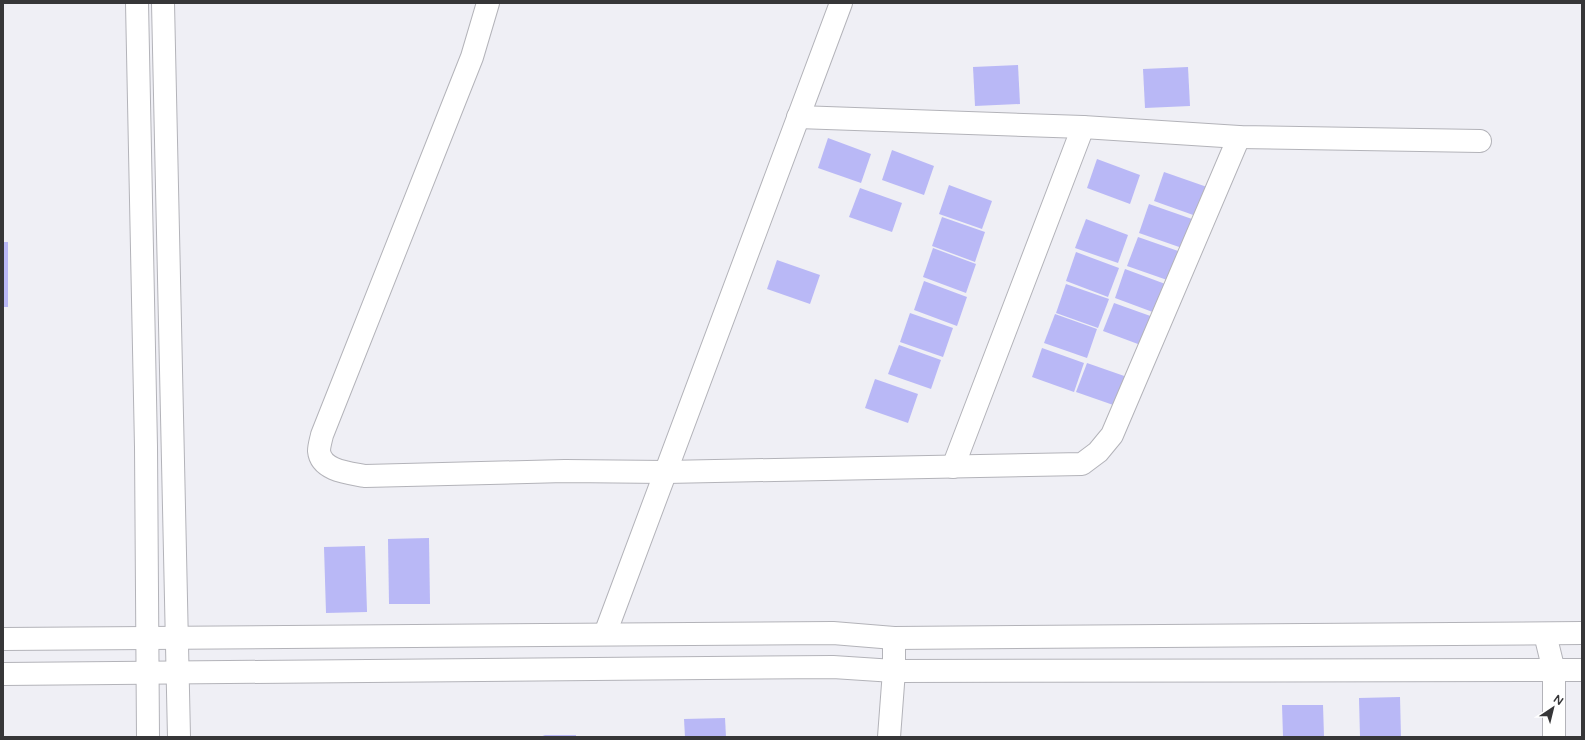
<svg xmlns="http://www.w3.org/2000/svg" width="1585" height="740" font-family="'Varela Round',sans-serif">
<rect width="100%" height="100%" fill="#efeff5"/>
<g fill="#b9b8f6">
<path d="M1018,65l2,39 -45,2 -2,-39z"/>
<path d="M1188,67l2,39 -45,2 -2,-39z"/>
<path d="M828,138l43,16 -10,29 -43,-15z"/>
<path d="M892,150l42,16 -10,29 -42,-15z"/>
<path d="M1097,159l43,16 -10,29 -43,-16z"/>
<path d="M1164,172l43,15 -11,29 -42,-15z"/>
<path d="M949,185l43,16 -10,28 -43,-15z"/>
<path d="M860,188l42,15 -10,29 -43,-15z"/>
<path d="M1149,204l43,15 -10,29 -43,-15z"/>
<path d="M942,217l43,15 -10,30 -43,-16z"/>
<path d="M1086,219l42,16 -10,28 -43,-15z"/>
<path d="M1138,237l43,15 -11,29 -43,-15z"/>
<rect x="3" y="242" width="5" height="65"/>
<path d="M933,248l43,16 -10,29 -43,-16z"/>
<path d="M1076,252l43,16 -11,29 -42,-16z"/>
<path d="M777,260l43,15 -10,29 -43,-15z"/>
<path d="M1125,269l43,16 -10,29 -43,-16z"/>
<path d="M924,281l43,16 -10,29 -43,-16z"/>
<path d="M1066,284l43,15 -11,29 -42,-15z"/>
<path d="M1114,303l42,15 -10,29 -43,-16z"/>
<path d="M910,313l43,15 -10,29 -43,-15z"/>
<path d="M1055,314l42,15 -10,29 -43,-15z"/>
<path d="M899,345l42,15 -10,29 -43,-15z"/>
<path d="M1042,348l42,15 -10,29 -42,-15z"/>
<path d="M1087,363l43,15 -11,29 -43,-15z"/>
<path d="M875,379l43,15 -10,29 -43,-15z"/>
<path d="M429,538l1,66h-41l-1,-65z"/>
<path d="M365,546l2,66 -41,1 -2,-66z"/>
<path d="M1400,697l1,40h-41l-1,-39z"/>
<path d="M1282,705h41l1,32h-41z"/>
<path d="M725,718l1,19h-41l-1,-18z"/>
<path d="M545,735h31v2h-36z"/>
</g>
<g fill="none" stroke-linecap="round" stroke-linejoin="round">
<g stroke="#b3b3b9" stroke-width="24">
<g id="minor">
<path d="M137,3l9,444 2,290"/>
<path d="M163,3l16,734"/>
<path d="M488,3l-16,54 -150,378c-1,5 -3,11 -3,16 2,20 31,22 46,25l200,-5 101,1 416,-8 16,-12 14,-17 127,-298"/>
<path d="M798,117l285,10 156,10 241,4"/>
<path d="M953,467l130,-340"/>
<path d="M605,634l236,-631"/>
<path d="M1545,634l9,37v66"/>
<path d="M3,639l830,-6 61,5 688,-5"/>
<path d="M3,674l830,-7 61,4 688,-1"/>
<path d="M889,737l5,-66v-33"/>
</g>
</g>
<use href="#minor" stroke="#fff" stroke-width="22"/>
</g>
<rect width="1585" height="740" fill="none" stroke="#363638" stroke-width="8"/>
<g transform="translate(1553 708) rotate(35)" stroke="#ffffff" stroke-width="3" paint-order="stroke">
<path d="M0-3L7 15L0 10L-7 15Z" fill="#363638"/>
<text y="-6" font-size="11" font-weight="bold" text-anchor="middle" fill="#363638">N</text>
</g>
</svg>
